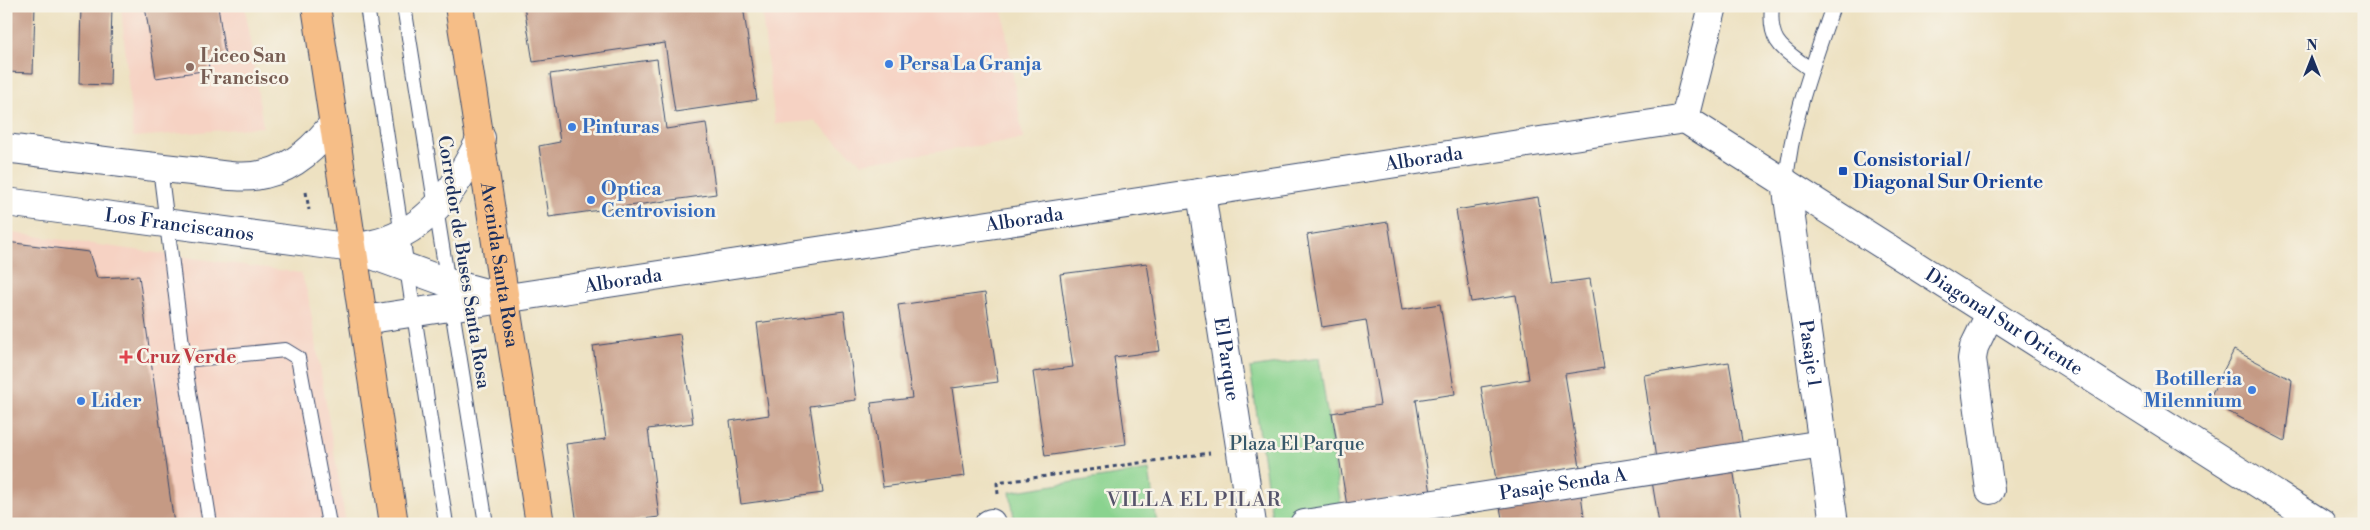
<svg xmlns="http://www.w3.org/2000/svg" width="2370" height="530" font-family="'Libre Bodoni',serif">
<rect width="100%" height="100%" fill="#f7f3e8"/>
<filter id="ink" filterUnits="userSpaceOnUse"><feTurbulence type="fractalNoise" baseFrequency=".02" numOctaves="2"/><feDisplacementMap in="SourceGraphic" scale="10" xChannelSelector="R" yChannelSelector="G"/><feConvolveMatrix kernelMatrix="1 2 1 2 8 2 1 2 1" color-interpolation-filters="sRGB"/></filter>
<filter id="wash" filterUnits="userSpaceOnUse"><feTurbulence type="fractalNoise" baseFrequency=".0096" numOctaves="4" result="noise"/><feDisplacementMap in="SourceGraphic" scale="20" xChannelSelector="R" yChannelSelector="G"/><feGaussianBlur stdDeviation="1.12" result="paint"/><feColorMatrix in="noise" values="0 0 0 0 0 0 0 0 0 0 0 0 0 0 0 0 0 1.4 0 .05"/><feComposite in="paint" operator="in"/></filter>
<g filter="url(#wash)">
<rect width="100%" height="100%" fill="#ede1c1"/>
<g fill="#f6d2c3">
<path d="M121,6h124l18,121 -130,10z"/>
<path d="M761,6h241l21,133 -162,24 -47,-42 -39,3z"/>
<path d="M6,232l295,41 7,22 38,229h-340z"/>
</g>
<g fill="#8ad38f" stroke="#528176">
<path d="M1319,358l24,161 -29,5h-41l-23,-156z"/>
<path d="M1149,470l8,54h-142l-5,-32z"/>
</g>
<g id="blocks">
<g fill="#c59a84">
<path d="M6,6h29l-2,67 -27,-1z"/>
<path d="M81,6h31l-2,79 -31,-1z"/>
<path d="M145,6h73l7,50 -17,3 1,11 -53,8z"/>
<path d="M524,6h219l14,94 -82,12 -10,-69 -132,19z"/>
<path d="M657,59l9,70 40,-6 10,71 -167,23 -10,-71 21,-4 -10,-68z"/>
<path d="M1538,197l14,87 38,-5 14,89 -39,6 15,93 -84,13 -15,-93 48,-8 -13,-84 -45,7 -15,-92z"/>
<path d="M1388,222l14,88 38,-6 15,90 -39,6 15,93 -84,13 -15,-93 48,-8 -14,-85 -44,7 -15,-92z"/>
<path d="M6,242l83,10 8,26 42,-2 35,248h-168z"/>
<path d="M1147,263l13,88 -46,6 12,87 -81,12 -12,-84 40,-5 -13,-93z"/>
<path d="M985,293l13,89 -46,6 13,88 -82,11 -12,-84 41,-5 -14,-93z"/>
<path d="M844,311l12,89 -46,6 13,87 -82,11 -11,-83 39,-6 -12,-92z"/>
<path d="M680,334l13,89 -45,6 11,88 -53,7h-29l-11,-80 40,-5 -13,-93z"/>
<path d="M2234,350l58,30 -7,61 -77,-40z"/>
<path d="M1729,362l14,85 -87,12 -12,-84z"/>
<path d="M1733,468l9,56h-83l-7,-43z"/>
<path d="M1581,494l4,30h-82l-3,-17z"/>
<path d="M1427,515l2,9h-47z"/>
</g>
</g>
</g>
<g filter="url(#ink)">
<use href="#blocks" fill-opacity="0" stroke="#3a4a6d" stroke-width="1"/>
<g fill="none" stroke-linecap="round" stroke-linejoin="round">
<g stroke="#3a4a6d" stroke-width="16">
<g id="service">
<path d="M367,6l79,518"/>
<path d="M404,6l82,518"/>
<path d="M1772,6c-4,39 12,43 39,64"/>
<path d="M160,168l24,192 26,164"/>
<path d="M1786,183c5,-61 27,-118 47,-177"/>
<path d="M184,360l101,-10 13,8 31,166"/>
</g>
</g>
<g stroke="#3a4a6d" stroke-width="30">
<g id="minor">
<path id="s1" d="M1786,183l48,341"/>
<path id="s2" d="M1201,193l51,331"/>
<path d="M1990,490l-18,-131 2,-12 16,-33"/>
<path d="M989,524l2,-1"/>
<path id="s3" d="M1304,524l519,-80"/>
</g>
</g>
<g stroke="#3a4a6d" stroke-width="30">
<g id="tertiary">
<path id="s4" d="M1685,119l637,405"/>
<path d="M1685,119l28,-113"/>
<path d="M6,148c62,8 124,17 186,23 24,3 50,9 73,3 30,-7 51,-28 69,-51"/>
<path id="s5" d="M6,202l347,46 96,35 48,13"/>
<path d="M353,248c11,-2 23,-4 34,-8 47,-17 73,-59 94,-102"/>
<path id="s6" d="M364,320l1321,-201"/>
</g>
</g>
<g stroke="#3a4a6d" stroke-width="30">
<g id="primary">
<path d="M316,6l78,518"/>
<path id="s7" d="M459,6l81,518"/>
</g>
</g>
<g stroke="#3a4a6d" stroke-width="3" stroke-dasharray="4 4" stroke-linecap="butt">
<path d="M306,192l3,18"/>
<path d="M998,494l-1,-11 213,-30"/>
</g>
<use href="#service" stroke="#fff" stroke-width="14"/>
<use href="#minor" stroke="#fff" stroke-width="28"/>
<use href="#tertiary" stroke="#fff" stroke-width="28"/>
<use href="#primary" stroke="#f6be87" stroke-width="28"/>
</g>
</g>
<g fill="#3f7fe0" stroke="#f7f3e8" stroke-width="2">
<circle cx="889" cy="64" r="5"/>
<circle cx="572" cy="127" r="5"/>
<circle cx="591" cy="200" r="5"/>
<circle cx="2252" cy="390" r="5"/>
<circle cx="81" cy="401" r="5"/>
</g>
<circle fill="#8d6e63" stroke="#f7f3e8" stroke-width="2" cx="190" cy="67" r="5"/>
<rect fill="#1a4fb4" stroke="#f7f3e8" stroke-width="2" x="1838" y="166" width="10" height="10" rx="2.5"/>
<path fill="#e0444e" stroke="#f7f3e8" stroke-width="2" d="M123.5 349.5h5v5h5v5h-5v5h-5v-5h-5v-5h5z"/>
<g text-anchor="middle" dominant-baseline="central" stroke-width="5" stroke-linejoin="round" paint-order="stroke">
<g font-size="19" font-weight="bold" fill="#785e54" stroke="#f7f3e8" text-anchor="start">
<text x="200" y="56">Liceo San<tspan x="200" dy="22">Francisco</tspan></text>
</g>
<g font-size="19" font-weight="bold" fill="#366cbe" stroke="#f7f3e8" text-anchor="start">
<text x="899" y="64">Persa La Granja</text>
<text x="582" y="127">Pinturas</text>
<text x="601" y="189">Optica<tspan x="601" dy="22">Centrovision</tspan></text>
<text x="2242" y="379" text-anchor="end">Botilleria<tspan x="2242" dy="22">Milennium</tspan></text>
<text x="91" y="401">Lider</text>
</g>
<g font-size="19" fill="#1b2f5e" stroke="#f7f3e8">
<text stroke="none"><textPath href="#s6" startOffset="1072">Alborada</textPath></text>
<text stroke="none"><textPath href="#s6" startOffset="668">Alborada</textPath></text>
<text stroke="none"><textPath href="#s5" startOffset="175">Los Franciscanos</textPath></text>
<text transform="translate(464 262) rotate(81)">Corredor de Buses Santa Rosa</text>
<text stroke="none"><textPath href="#s7" startOffset="262">Avenida Santa Rosa</textPath></text>
<text stroke="none"><textPath href="#s6" startOffset="262">Alborada</textPath></text>
<text stroke="none"><textPath href="#s4" startOffset="378">Diagonal Sur Oriente</textPath></text>
<text stroke="none"><textPath href="#s1" startOffset="172">Pasaje 1</textPath></text>
<text stroke="none"><textPath href="#s2" startOffset="168">El Parque</textPath></text>
<text stroke="none"><textPath href="#s3" startOffset="262">Pasaje Senda A</textPath></text>
</g>
<g font-size="19" font-weight="bold" fill="#164399" stroke="#f7f3e8" text-anchor="start">
<text x="1853" y="160">Consistorial /<tspan x="1853" dy="22">Diagonal Sur Oriente</tspan></text>
</g>
<g font-size="19" font-weight="bold" fill="#be3a42" stroke="#f7f3e8" text-anchor="start">
<text x="136" y="357">Cruz Verde</text>
</g>
<g font-size="19" fill="#37586a" stroke="#f7f3e8">
<text x="1297" y="444">Plaza El Parque</text>
</g>
<g font-size="20" letter-spacing="1" fill="#56546b" stroke="#f7f3e8">
<text x="1194" y="500">VILLA EL PILAR</text>
</g>
</g>
<rect width="2370" height="530" fill="none" stroke="#f7f3e8" stroke-width="25"/>
<g transform="translate(2312 58)" stroke="#f7f3e8" stroke-width="4" paint-order="stroke">
<path d="M0-4L9 19L0 12L-9 19Z" fill="#1b2f5e"/>
<text y="-8" font-size="14" font-weight="bold" text-anchor="middle" fill="#1b2f5e">N</text>
</g>
</svg>
